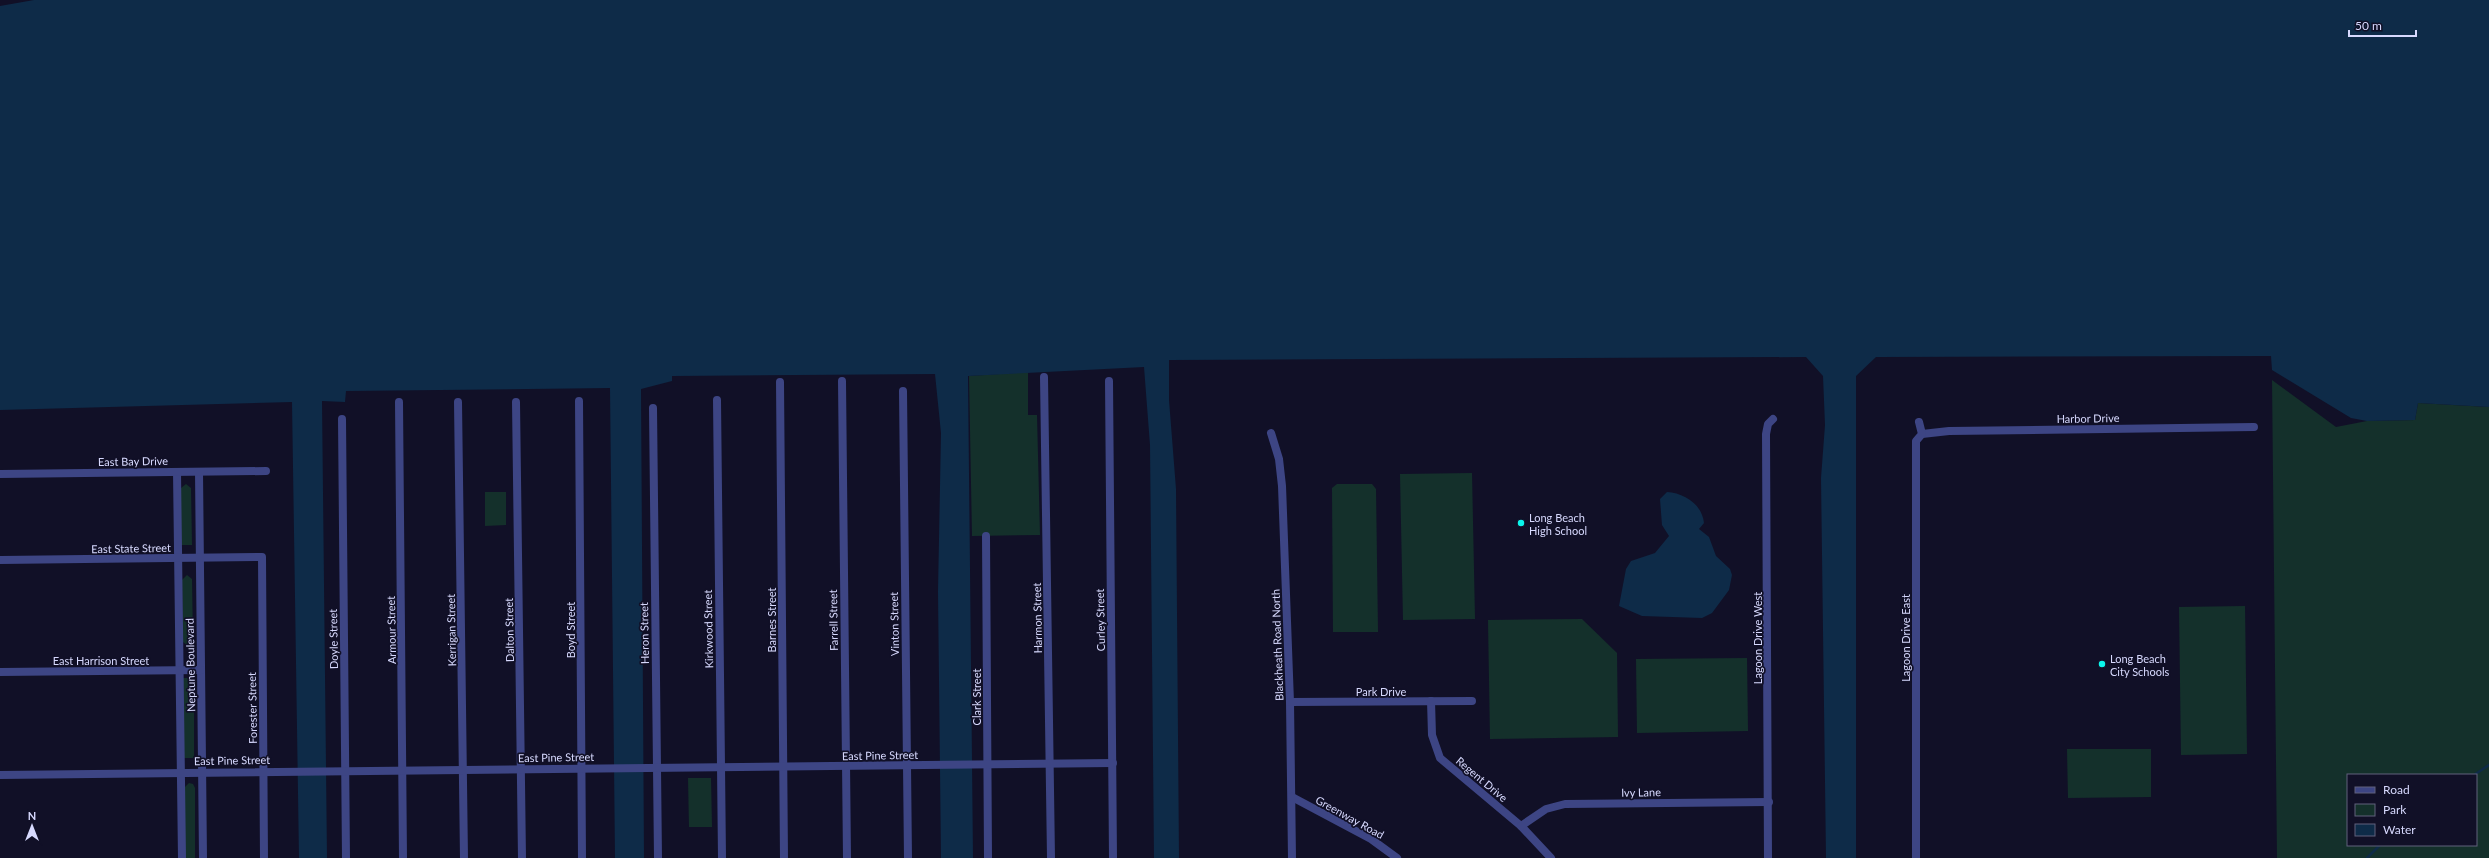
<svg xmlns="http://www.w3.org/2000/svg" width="2489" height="858" font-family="Lato,sans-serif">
<rect width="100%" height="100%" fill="#111027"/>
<g fill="#14302b" fill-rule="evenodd">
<path d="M1028,372v43h9l3,120 -68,1 -3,-160z"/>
<path d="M2272,380l64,47 31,-6 48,-1 3,-17 71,4v451h-212zM2348,775h128v70h-128z"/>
<path d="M1472,473l3,146 -72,1 -3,-146z"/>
<path d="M186,484l5,4 1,57h-11v-57z"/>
<path d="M1337,484h35l4,5 2,143h-45l-1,-144z"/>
<path d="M485,492h21v33l-21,1z"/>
<path d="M187,575l5,4 1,62 -5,5 -5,-4 -1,-62z"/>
<path d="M2245,606l2,148 -66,1 -2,-148z"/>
<path d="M1582,619l35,34 1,84 -128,2 -2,-119z"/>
<path d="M1747,658l1,73 -111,2 -1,-74z"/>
<path d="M183,678h11v80h-10z"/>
<path d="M2067,749h84v48l-83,1z"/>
<path d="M688,778h23l1,49h-23z"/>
<path d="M189,783l4,1 2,4v70h-10l-1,-70z"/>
</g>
<g fill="#0e2b48">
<path d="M34,0h2455v407l-71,-4 -3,17 -48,1 -16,-3 -79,-48 -1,-14 -395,1 -20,19v482h-30l-5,-380 4,-53 -2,-49 -17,-19 -637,3v40l7,89 3,369h-25l-4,-413 -6,-78 -176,9 5,482h-32l-3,-266 3,-159 -6,-59 -263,2v5l-31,8 3,469h-29l-5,-470 -264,3 -1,11 -23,-1 5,457h-28l-7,-456 -292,8v-404z"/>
<path d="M1667,492c17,1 35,12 37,31l-5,6 10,8 7,19 14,13 2,6 -3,15 -17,23 -10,5 -60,-2 -23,-10 7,-37 5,-8 24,-8 14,-17 -7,-11 -2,-26z"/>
</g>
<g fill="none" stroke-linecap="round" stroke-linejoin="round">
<g stroke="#0e2b48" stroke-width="2.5">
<path d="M2474,775l15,-10"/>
<path d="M2367,858l13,-13"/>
</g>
<g stroke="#3d4584" stroke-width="8">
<path d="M1044,377l7,481"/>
<path d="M842,381l5,477"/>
<path d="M1109,381l4,477"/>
<path d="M780,382l4,476"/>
<path d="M903,391l5,467"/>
<path d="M717,400l5,458"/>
<path d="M579,401l3,457"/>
<path d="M399,402l4,456"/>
<path d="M458,402l6,456"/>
<path d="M516,402l6,456"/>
<path d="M653,408l5,450"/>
<path d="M342,419l4,439"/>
<path d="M1271,433l8,26 3,27 8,216 2,156"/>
<path d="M1922,434l27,-3 305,-4"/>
<path d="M177,472l5,386"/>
<path d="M199,472l4,386"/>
<path d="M0,474l266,-3"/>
<path d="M986,536l2,322"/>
<path d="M0,560l262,-3 2,301"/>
<path d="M0,672l201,-2"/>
<path d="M1431,701l1,34 8,23 81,68 30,32"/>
<path d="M1290,702l182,-1"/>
<path d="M0,775l1113,-12"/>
<path d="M1292,797l79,42 26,19"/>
<path d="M1521,826l25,-17 19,-5 204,-2"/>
<path d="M1768,858l-2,-424 2,-10 5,-5"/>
<path d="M1916,858v-417l6,-7 -3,-12"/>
</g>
</g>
<g fill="#0bf6ec" stroke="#111027" stroke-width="1.5">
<circle cx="1521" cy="523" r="4"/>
<circle cx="2102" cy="664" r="4"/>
</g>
<g text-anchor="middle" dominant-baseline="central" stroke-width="3.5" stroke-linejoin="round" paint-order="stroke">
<g font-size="11" fill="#d7d9fe" stroke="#111027">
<text transform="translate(2088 418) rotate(-1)">Harbor Drive</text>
<text transform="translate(133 461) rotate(-1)">East Bay Drive</text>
<text transform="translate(131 548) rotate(-1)">East State Street</text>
<text transform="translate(1037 618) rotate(-91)">Harmon Street</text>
<text transform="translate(771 620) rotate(-90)">Barnes Street</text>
<text transform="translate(833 620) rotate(-91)">Farrell Street</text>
<text transform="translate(1100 620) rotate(-91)">Curley Street</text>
<text transform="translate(894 624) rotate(-91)">Vinton Street</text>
<text transform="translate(708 629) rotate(-91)">Kirkwood Street</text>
<text transform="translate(391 630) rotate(-91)">Armour Street</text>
<text transform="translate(451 630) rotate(-91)">Kerrigan Street</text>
<text transform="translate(509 630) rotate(-91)">Dalton Street</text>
<text transform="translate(570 630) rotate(-90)">Boyd Street</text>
<text transform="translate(644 633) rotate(-91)">Heron Street</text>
<text transform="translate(1757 638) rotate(-90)">Lagoon Drive West</text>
<text transform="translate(1905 638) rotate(-90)">Lagoon Drive East</text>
<text transform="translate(333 639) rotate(-91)">Doyle Street</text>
<text transform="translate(1277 645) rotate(-92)">Blackheath Road North</text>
<text x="101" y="660">East Harrison Street</text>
<text transform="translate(190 665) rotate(-91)">Neptune Boulevard</text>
<text x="1381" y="691">Park Drive</text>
<text transform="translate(976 697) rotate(-90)">Clark Street</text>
<text transform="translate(252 708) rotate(-91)">Forester Street</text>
<text transform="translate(880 755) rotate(-1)">East Pine Street</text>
<text transform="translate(556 757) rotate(-1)">East Pine Street</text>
<text transform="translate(232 760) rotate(-1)">East Pine Street</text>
<text transform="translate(1482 779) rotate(40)">Regent Drive</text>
<text transform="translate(1641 792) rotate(-1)">Ivy Lane</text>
<text transform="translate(1350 817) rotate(29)">Greenway Road</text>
</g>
<g font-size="11" fill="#d7d9fe" stroke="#111027" text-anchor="start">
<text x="1529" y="517">Long Beach<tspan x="1529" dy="13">High School</tspan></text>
<text x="2110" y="658">Long Beach<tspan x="2110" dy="13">City Schools</tspan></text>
</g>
</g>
<rect x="2347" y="774" width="130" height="72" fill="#111027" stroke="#60607d"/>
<rect x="2355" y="787" width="20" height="6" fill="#3d4584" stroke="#60607d"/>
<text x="2383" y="794" font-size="12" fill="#d7d9fe">Road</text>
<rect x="2355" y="804" width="20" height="12" fill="#14302b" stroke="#60607d"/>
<text x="2383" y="814" font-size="12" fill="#d7d9fe">Park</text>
<rect x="2355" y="824" width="20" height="12" fill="#0e2b48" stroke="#60607d"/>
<text x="2383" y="834" font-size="12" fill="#d7d9fe">Water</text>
<g transform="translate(32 826)" stroke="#111027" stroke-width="3" paint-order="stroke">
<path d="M0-3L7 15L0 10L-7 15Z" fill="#d7d9fe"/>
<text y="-6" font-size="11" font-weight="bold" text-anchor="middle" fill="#d7d9fe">N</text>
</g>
<path d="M2349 30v6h67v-6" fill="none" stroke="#d7d9fe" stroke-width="2"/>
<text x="2355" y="30" font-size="12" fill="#d7d9fe" stroke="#111027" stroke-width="3" paint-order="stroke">50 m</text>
</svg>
